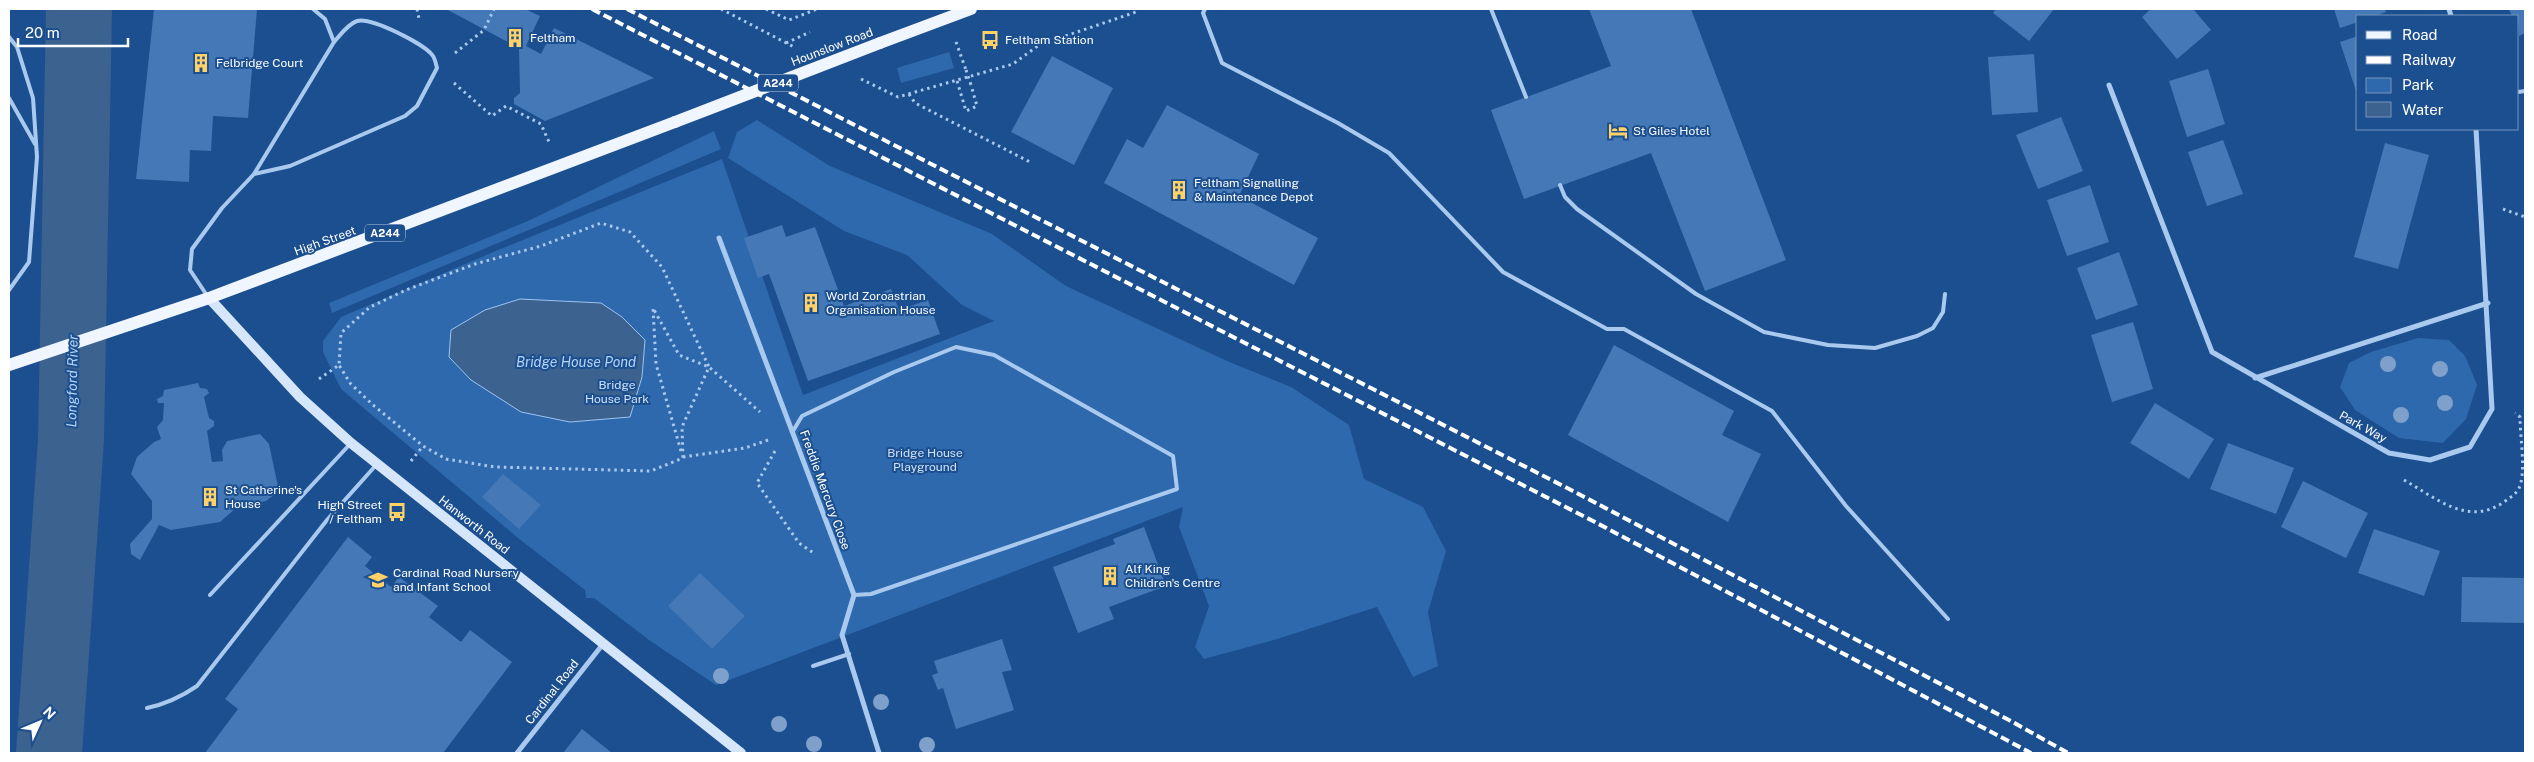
<svg xmlns="http://www.w3.org/2000/svg" width="2534" height="762" font-family="'Public Sans',sans-serif">
<rect width="100%" height="100%" fill="#1b4f8f"/>
<g fill="#2e69ad">
<path d="M949,52l5,16 -53,15 -4,-15z"/>
<path d="M757,120l73,46 162,68 74,52 161,75 64,26 58,38 15,54 59,28 23,44 -18,61 10,54 -25,11 -36,-70 -103,33 -70,19 -9,-12 14,-41 -30,-79 4,-20 -467,178 -67,-45 -55,-42h-8l-1,-8 -67,-52 -177,-149 -18,-37v-11l18,-24 157,-67 224,-91 81,236 191,-74 -32,-16 -55,-50 -63,-24 -116,-73 9,-26z"/>
<path d="M714,131l7,18 -389,164 -3,-10 199,-82z"/>
<path d="M2418,338l31,2 16,16 12,29 -11,34 -23,24 -44,-5 -44,-28 -15,-23 9,-24 22,-11z"/>
</g>
<path fill="#3c6290" stroke="#9cc4f0" d="M520,299l81,4 21,14 23,23 -3,37 -12,40 -60,5 -49,-10 -50,-32 -22,-23 2,-27 34,-20z"/>
<g fill="none" stroke-linecap="round" stroke-linejoin="round">
<path stroke="#3c6290" stroke-width="66" d="M49,753l22,-313 8,-431"/>
</g>
<g fill="#4478b7">
<path d="M154,9h103l-9,109 -35,-2 -2,35 -21,-1 -1,32 -53,-3z"/>
<path d="M446,9h79l15,7 -14,30 15,8 13,-26 100,50 -109,43 -31,-17v-6l6,-5 -1,-45z"/>
<path d="M1589,9h102l95,251 -81,31 -54,-138 -127,46 -33,-89 120,-44z"/>
<path d="M1996,9h58l-25,32 -36,-28z"/>
<path d="M2151,9h42l18,21 -34,29 -35,-42z"/>
<path d="M2334,9h51l1,3 -11,4h-17v6l-18,6z"/>
<path d="M2509,9h16v24l-6,3 -1,-20h-6z"/>
<path d="M2358,36v58h-1l-17,-52z"/>
<path d="M2034,54l4,58 -46,3 -4,-58z"/>
<path d="M1052,56l61,32 -39,77 -63,-33z"/>
<path d="M2208,69l17,55 -38,13 -18,-56z"/>
<path d="M1167,105l92,49 -20,42 79,42 -24,47 -190,-102 23,-44 16,9z"/>
<path d="M2061,117l22,54 -45,18 -22,-54z"/>
<path d="M2223,140l20,54 -36,12 -19,-54z"/>
<path d="M2385,143l44,12 -31,114 -44,-12z"/>
<path d="M2090,185l19,57 -42,14 -20,-56z"/>
<path d="M782,225l4,12 29,-10 29,79 47,-17 8,21 29,-10 12,34 -132,47 -39,-107 -11,4 -14,-40z"/>
<path d="M2119,252l19,53 -42,15 -19,-52z"/>
<path d="M2133,322l20,67 -41,13 -21,-67z"/>
<path d="M1614,345l120,66 -12,24 39,19 -33,68 -160,-87z"/>
<path d="M198,383l2,5 7,1 2,4 -5,4 5,21 5,3v5l-7,5 5,31 11,-1 -1,-11 5,-9 33,-7 9,10 10,47 -13,10 -30,7 -16,14 -49,8 -12,-5 -19,35 -9,-6 -1,-10 22,-25v-18l-21,-27 6,-17 17,-15 7,-3 -4,-12 6,-7 1,-17h-6l-1,-4 6,-3 1,-6z"/>
<path d="M2155,403l59,36 -25,40 -59,-36z"/>
<path d="M2228,443l66,25 -18,46 -66,-25z"/>
<path d="M503,474l38,31 -22,24 -37,-32z"/>
<path d="M2303,481l65,32 -22,45 -65,-31z"/>
<path d="M1144,527l22,59 -57,21 5,12 -36,14 -25,-66 62,-23 -2,-5z"/>
<path d="M2374,529l66,22 -16,45 -66,-23z"/>
<path d="M348,537l24,20 -7,9 26,21 8,-10 39,29 -9,11 32,25 9,-12 42,32 -69,91h-238l33,-44 -13,-10z"/>
<path d="M700,573l45,43 -33,33 -44,-43z"/>
<path d="M2462,577l63,1v45l-64,-1z"/>
<path d="M1002,639l10,31 -10,2 12,38 -58,19 -13,-41 -5,2 -6,-15 6,-2 -4,-12z"/>
<path d="M582,729l30,24h-49z"/>
</g>
<g fill="none" stroke-linecap="round" stroke-linejoin="round">
<g stroke="#a9c9ee" stroke-width="3" stroke-dasharray="2.5 4" stroke-linecap="butt">
<path d="M417,9l2,10"/>
<path d="M721,9l73,38"/>
<path d="M766,9l23,11 28,-11"/>
<path d="M956,42l10,28"/>
<path d="M786,43l24,-11"/>
<path d="M455,53l29,-23 10,-21"/>
<path d="M861,79l37,18 115,-33 26,-19 97,-33v-3"/>
<path d="M957,81l9,30 11,-5 -6,-21"/>
<path d="M454,83l38,33 14,-10 35,18 8,18"/>
<path d="M909,94l6,9 115,59"/>
<path d="M2503,209l22,8"/>
<path d="M319,379l20,-14 2,-32 29,-26 36,-17 69,-26 66,-18 60,-23 29,9 32,35 47,100 -27,60 1,31 -32,13 -156,-4 -49,-8 -23,-13 -50,-41 -23,-22 -11,-18"/>
<path d="M681,451l-25,-87 -3,-56 26,47 30,12 51,45"/>
<path d="M775,451l-18,32 42,60 16,11"/>
<path d="M683,457l62,-9 26,-9"/>
<path d="M411,461l12,-15"/>
<path d="M2404,480c32,18 64,47 100,22 8,-6 15,-9 17,-20 4,-18 -1,-46 -1,-65l-5,-4"/>
</g>
<g stroke="#a9c9ee" stroke-width="4">
<path d="M313,9l12,10 9,23"/>
<path d="M1205,9l-2,4 19,50 116,60 51,30 114,119 104,57h17l148,82 74,95 102,113"/>
<path d="M1491,9l35,88"/>
<path d="M9,37l8,10 16,51 4,59 -8,105 -20,28"/>
<path d="M2518,92l7,-1"/>
<path d="M9,98l26,46"/>
<path d="M1560,185l5,12 12,12 119,85 68,38 64,13 47,3 42,-12 16,-8 10,-16 2,-18"/>
<path d="M208,297l-18,-27 2,-21 30,-41 32,-34 80,-132c6,-7 14,-18 23,-21 14,-4 68,23 76,35 2,3 3,8 4,12l-20,38 -12,10 -115,50 -36,8"/>
<path d="M793,431l9,-15 92,-44 62,-25 38,8 179,101 4,33 -306,105 -17,1"/>
<path d="M210,595l141,-152"/>
<path d="M813,666l36,-12"/>
<path d="M147,708c19,-4 34,-11 50,-22l130,-166 50,-56"/>
</g>
<g stroke="#a9c9ee" stroke-width="5">
<path d="M2449,9l2,7"/>
<path d="M2109,85l103,267 177,101 41,7 40,-13 22,-38 -16,-280"/>
<path d="M719,238l135,357 -12,40 37,118"/>
<path d="M2255,378l233,-75"/>
<path d="M517,753l86,-109"/>
</g>
<path stroke="#d6e6fa" stroke-width="10" d="M209,298l91,99 51,46 390,310"/>
<g stroke="#f0f6ff" stroke-width="12">
<path d="M880,43l91,-34"/>
<path d="M9,365l200,-67 466,-176"/>
</g>
<g stroke="#fff" stroke-width="4" stroke-dasharray="9 4" stroke-linecap="butt">
<path d="M592,9l1001,512 438,232"/>
<path d="M627,9l946,482 436,229 59,33"/>
</g>
<path stroke="#a9c9ee" stroke-width="3" stroke-dasharray="2.5 4" stroke-linecap="butt" d="M966,70l5,15"/>
<path stroke="#f0f6ff" stroke-width="12" d="M675,122l205,-79"/>
</g>
<g fill="#7ea0ca">
<circle cx="2388" cy="364" r="8"/>
<circle cx="2440" cy="369" r="8"/>
<circle cx="2445" cy="403" r="8"/>
<circle cx="2401" cy="415" r="8"/>
<circle cx="721" cy="676" r="8"/>
<circle cx="881" cy="702" r="8"/>
<circle cx="779" cy="724" r="8"/>
<circle cx="814" cy="744" r="8"/>
<circle cx="927" cy="745" r="8"/>
</g>
<defs>
<g id="building-bare" transform="scale(1.5)"><path d="M-4-6H4V6H1V3H-1V6H-4ZM-2.5-4.3h1.7v1.8h-1.7ZM.8-4.3h1.7v1.8H.8ZM-2.5-1h1.7V.8h-1.7ZM.8-1h1.7V.8H.8Z" fill="#ffd166" stroke="#1b4f8f" stroke-width="2.5" paint-order="stroke"/></g>
<g id="bus-bare" transform="scale(1.5)"><path d="M-5-6H5V4H4V6H2V4H-2V6H-4V4H-5ZM-3.5-4V0h7V-4ZM-3.5 1.2v1.5H-2V1.2ZM2 1.2v1.5H3.5V1.2Z" fill="#ffd166" stroke="#1b4f8f" stroke-width="2.5" paint-order="stroke"/></g>
<g id="hotel-bare" transform="scale(1.5)"><path d="M-6-4.5h1.5V1H6V5H4.5V3h-9V5H-6ZM-4 0a1.8 1.8 0 1 1 3.6 0ZM.5 0V-2.5h3Q6-2.5 6 0Z" fill="#ffd166" stroke="#1b4f8f" stroke-width="2.5" paint-order="stroke"/></g>
<g id="school-bare" transform="scale(1.5)"><path d="M0-5L7-2L0 1L-7-2ZM-4 1L0 2.5L4 1V4Q0 6-4 4Z" fill="#ffd166" stroke="#1b4f8f" stroke-width="2.5" paint-order="stroke"/></g>
</defs>
<g fill-rule="evenodd">
<use href="#building-bare" x="515" y="38"/>
<use href="#bus-bare" x="990" y="40"/>
<use href="#building-bare" x="201" y="63"/>
<use href="#hotel-bare" x="1618" y="131"/>
<use href="#building-bare" x="1179" y="190"/>
<use href="#building-bare" x="811" y="303"/>
<use href="#building-bare" x="210" y="497"/>
<use href="#bus-bare" x="397" y="512"/>
<use href="#building-bare" x="1110" y="576"/>
<use href="#school-bare" x="378" y="580"/>
</g>
<g text-anchor="middle" dominant-baseline="central" stroke-width="4" stroke-linejoin="round" paint-order="stroke">
<g fill="#1b4f8f" stroke="#bbcadd" stroke-width="1">
<rect x="758" y="74.5" width="40" height="17" rx="4"/>
<rect x="365" y="224.5" width="40" height="17" rx="4"/>
</g>
<g font-size="11" font-weight="bold" fill="#fff">
<text x="778" y="83">A244</text>
<text x="385" y="233">A244</text>
</g>
<g font-size="12" fill="#fff" stroke="#1b4f8f" text-anchor="start">
<text x="530" y="38">Feltham</text>
<text x="1005" y="40">Feltham Station</text>
<text x="216" y="63">Felbridge Court</text>
<text x="1633" y="131">St Giles Hotel</text>
<text x="1194" y="183">Feltham Signalling<tspan x="1194" dy="14">&amp; Maintenance Depot</tspan></text>
<text x="826" y="296">World Zoroastrian<tspan x="826" dy="14">Organisation House</tspan></text>
<text x="225" y="490">St Catherine's<tspan x="225" dy="14">House</tspan></text>
<text x="382" y="505" text-anchor="end">High Street<tspan x="382" dy="14">/ Feltham</tspan></text>
<text x="1125" y="569">Alf King<tspan x="1125" dy="14">Children's Centre</tspan></text>
<text x="393" y="573">Cardinal Road Nursery<tspan x="393" dy="14">and Infant School</tspan></text>
</g>
<g font-size="12" fill="#fff" stroke="#1b4f8f">
<text transform="translate(832 47) rotate(-21)">Hounslow Road</text>
<text transform="translate(325 241) rotate(-20)">High Street</text>
<text transform="translate(2363 427) rotate(29)">Park Way</text>
<text transform="translate(825 490) rotate(70)">Freddie Mercury Close</text>
<text transform="translate(474 525) rotate(38)">Hanworth Road</text>
<text transform="translate(552 692) rotate(-52)">Cardinal Road</text>
</g>
<g font-size="12" fill="#cfe3fa" stroke="#1b4f8f">
<text x="617" y="385">Bridge<tspan x="617" dy="14">House Park</tspan></text>
<text x="925" y="453">Bridge House<tspan x="925" dy="14">Playground</tspan></text>
</g>
<g font-size="14" font-style="italic" fill="#b5d3f5" stroke="#1b4f8f">
<text x="576" y="362">Bridge House Pond</text>
<text transform="translate(72 381) rotate(-89)">Longford River</text>
</g>
</g>
<rect width="2534" height="762" fill="none" stroke="#ffffff" stroke-width="20"/>
<rect x="2356" y="15" width="162" height="115" fill="#1b4f8f" stroke="#7695bc"/>
<rect x="2366" y="31" width="25" height="8" fill="#f0f6ff" stroke="#7695bc"/>
<text x="2402" y="40" font-size="15" fill="#ffffff">Road</text>
<rect x="2366" y="56" width="25" height="8" fill="#ffffff" stroke="#7695bc"/>
<text x="2402" y="65" font-size="15" fill="#ffffff">Railway</text>
<rect x="2366" y="78" width="25" height="15" fill="#2e69ad" stroke="#7695bc"/>
<text x="2402" y="90" font-size="15" fill="#ffffff">Park</text>
<rect x="2366" y="102" width="25" height="15" fill="#3c6290" stroke="#7695bc"/>
<text x="2402" y="115" font-size="15" fill="#ffffff">Water</text>
<g transform="translate(40 722) rotate(46)" stroke="#1b4f8f" stroke-width="4" paint-order="stroke">
<path d="M0-4L9 19L0 12L-9 19Z" fill="#ffffff"/>
<text y="-8" font-size="14" font-weight="bold" text-anchor="middle" fill="#ffffff">N</text>
</g>
<path d="M18 38v8h110v-8" fill="none" stroke="#ffffff" stroke-width="2.5"/>
<text x="25" y="38" font-size="15" fill="#ffffff" stroke="#1b4f8f" stroke-width="4" paint-order="stroke">20 m</text>
</svg>
